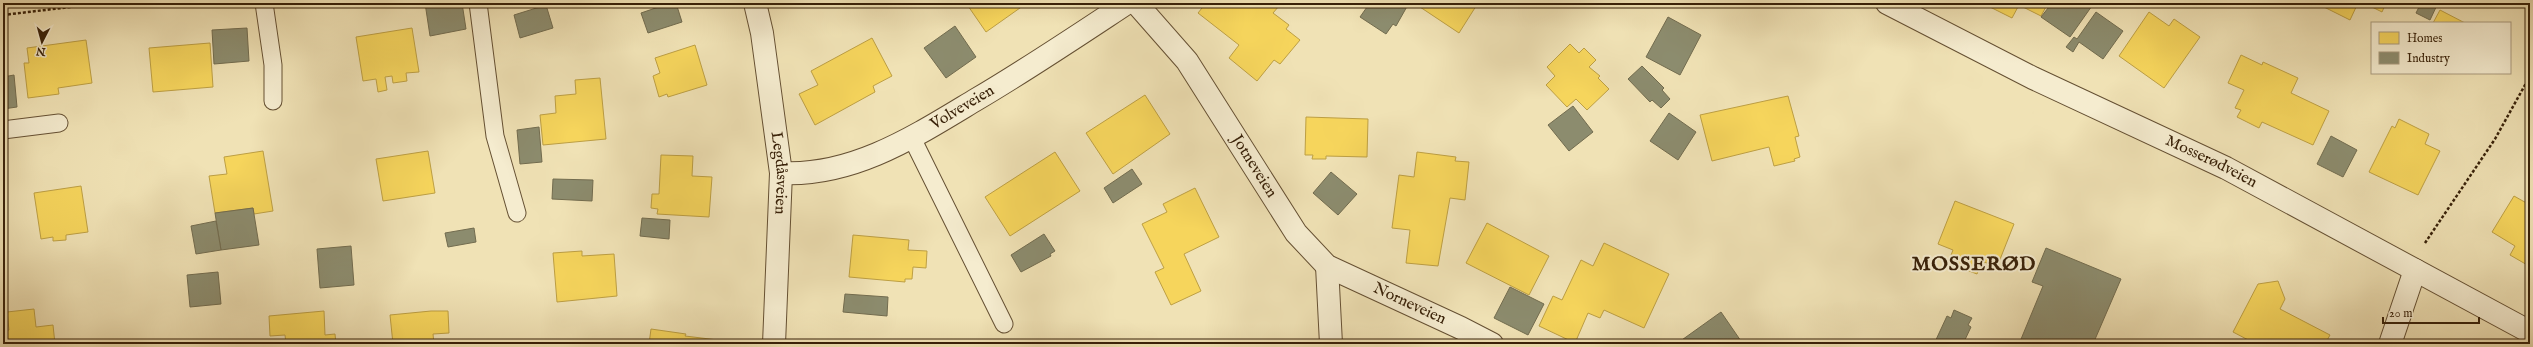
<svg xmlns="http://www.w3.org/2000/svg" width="2533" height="347" font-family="'IM FELL English',serif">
<rect width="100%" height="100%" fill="#f0e2b5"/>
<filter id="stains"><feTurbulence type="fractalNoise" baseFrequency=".005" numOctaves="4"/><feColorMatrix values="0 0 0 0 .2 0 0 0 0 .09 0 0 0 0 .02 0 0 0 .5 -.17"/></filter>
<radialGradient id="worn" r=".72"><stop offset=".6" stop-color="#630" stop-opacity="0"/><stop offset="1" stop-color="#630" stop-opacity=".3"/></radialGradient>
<g fill="#f6d55c" stroke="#bd9f43">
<path d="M966,3h61l-41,29z"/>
<path d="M1206,3h69l4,3 -6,7 16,12 -3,4 14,11 -20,24 -6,-4 -17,21 -28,-23 10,-13 -41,-32z"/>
<path d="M1414,3h64l-19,30z"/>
<path d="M1982,3h66l-7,13 -22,-11 -7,13z"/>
<path d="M2316,3h42l-8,17z"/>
<path d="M2364,3h22l-4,9z"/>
<path d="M2440,10l25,13h-32z"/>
<path d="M2149,12l20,14 5,-7 26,18 -36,51 -45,-32z"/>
<path d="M412,28l7,44 -13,1 1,8 -14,2 -1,-7 -7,1 2,13 -9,2 -2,-13 -13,2 -7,-44z"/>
<path d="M872,38l20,38 -19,10 2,6 -60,33 -16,-31 19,-9 -7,-14z"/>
<path d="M86,40l6,43 -34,5 1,6 -31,4 -4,-35h5l-2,-15z"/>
<path d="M210,43l3,44 -60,5 -4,-44z"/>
<path d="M1570,44l9,9 5,-5 12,12 -7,7 11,9 -2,2 11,11 -22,21 -11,-11 -9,8 -21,-22 9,-9 -8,-9z"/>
<path d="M695,45l12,40 -39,12 -1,-3 -8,3 -6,-21 7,-3 -5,-15z"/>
<path d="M2241,55l21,10 1,-3 35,16 -7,15 38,18 -16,34 -51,-23 -3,6 -22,-11 4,-7 -6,-2 9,-18 -16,-7z"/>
<path d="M600,78l6,61 -63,6 -3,-30 16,-2 -1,-17 21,-2 -1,-14z"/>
<path d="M1145,95l25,39 -57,40 -27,-41z"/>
<path d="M1788,96l11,40 -4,1 5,20 -6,2 1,2 -21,5 -5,-19 -57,14 -12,-46z"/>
<path d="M1306,117l62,2 -1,38 -41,-1v3h-14l1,-4h-8z"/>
<path d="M2399,119l30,15 -4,10 15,7 -22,44 -49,-23 23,-46 3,2z"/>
<path d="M263,151l10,60 -19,3 -1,-6 -38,5 -6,-37 18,-2 -3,-17z"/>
<path d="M428,151l7,42 -52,8 -7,-42z"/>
<path d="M1055,152l25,39 -70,45 -25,-39z"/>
<path d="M1417,152l39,5 -1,4 14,1 -4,38 -15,-2 -12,68 -32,-3 4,-33 -18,-2 7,-53 15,2z"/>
<path d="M661,155l32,1 -1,20 20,1 -3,40 -52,-3 1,-5 -7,-1 1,-14h7z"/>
<path d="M81,186l7,46 -22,3v5l-13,1v-4l-12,2 -7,-46z"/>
<path d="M1195,188l24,49 -35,17 17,37 -30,14 -16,-33 9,-4 -22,-44 25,-12 -4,-8z"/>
<path d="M2514,196l16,9 -1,61 -19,-11 5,-9 -23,-14z"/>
<path d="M1955,201l59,23 -17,43 -15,-6 -5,13 -29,-11 5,-13 -15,-6z"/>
<path d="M1487,223l62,33 -20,39 -63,-32z"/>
<path d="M853,235l56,5 -1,10 19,1 -1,17 -13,-1 -1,12h-7v3l-56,-5z"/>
<path d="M1604,243l65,31 -25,54 -40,-18 -4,8 -12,-5 -13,30 -36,-17 14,-30 9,4 19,-40 12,6z"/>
<path d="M582,251v5l32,-2 3,42 -60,6 -4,-49z"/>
<path d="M2278,281l7,18 -5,10 50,26 -5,9h-69l-23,-12 25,-48z"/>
<path d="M34,309l2,18 17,-2 2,19h-52v-13l6,-1 -2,-18z"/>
<path d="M324,311l1,24 10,-1 1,10h-50l-1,-9 -15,1 -1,-20z"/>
<path d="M431,311h17l1,22 -16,1 1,10h-41l-3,-29z"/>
<path d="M651,329l35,5 -1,2 49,6v2h-85z"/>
</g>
<g fill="#8c8c6e" stroke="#726c4f">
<path d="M425,3h37l4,26 -36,7z"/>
<path d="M670,3h6l6,19 -34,11 -7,-20z"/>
<path d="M1367,3h42l-13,23 -3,-2 -7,10 -26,-17 7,-10 -2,-1z"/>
<path d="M2052,3h42l-24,34 -29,-20z"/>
<path d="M2421,3h17l-8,17 -14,-7z"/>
<path d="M546,5l7,23 -33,10 -6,-23z"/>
<path d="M2096,12l27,19 -20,28 -24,-17 -6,10 -7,-5 8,-10 3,2z"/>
<path d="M1668,17l33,18 -21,40 -34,-18z"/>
<path d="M955,26l21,31 -30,21 -22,-30z"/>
<path d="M247,28l2,33 -35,3 -2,-34z"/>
<path d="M1642,66l22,22 -2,2 8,9 -9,9 -9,-8 -2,2 -22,-23z"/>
<path d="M14,75l3,32 -14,2v-32z"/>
<path d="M1573,106l20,26 -24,19 -21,-26z"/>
<path d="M1669,113l27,19 -18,28 -28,-19z"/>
<path d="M539,127l3,35 -22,2 -3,-34z"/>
<path d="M2331,136l26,14 -14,27 -26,-13z"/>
<path d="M1132,169l10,15 -29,19 -9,-15z"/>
<path d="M1331,172l26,22 -19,21 -25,-22z"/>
<path d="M553,179l40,1 -1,21 -40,-2z"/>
<path d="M253,208l6,37 -38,5 -6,-37z"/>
<path d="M642,218l28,2 -1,19 -29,-3z"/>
<path d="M216,221l5,29 -25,4 -5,-28z"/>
<path d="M474,228l2,14 -28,5 -3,-14z"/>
<path d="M1044,234l11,17 -5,3 1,2 -30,16 -10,-17z"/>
<path d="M351,246l3,39 -34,3 -3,-39z"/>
<path d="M2046,248l75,31 -28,65h-74l24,-58 -11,-4z"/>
<path d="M218,272l3,32 -31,3 -3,-32z"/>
<path d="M1510,287l34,17 -16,31 -34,-17z"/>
<path d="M845,294l43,3 -1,19 -44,-4z"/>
<path d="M1954,310l18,8 -4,7 3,2 -8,17h-29l13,-28 4,2z"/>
<path d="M1721,312l22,32h-63l-1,-2z"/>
<path d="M899,341l28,3h-28z"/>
</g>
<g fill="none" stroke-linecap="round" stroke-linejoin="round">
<g stroke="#655033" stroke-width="19">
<g id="lane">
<path d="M264,3l9,62v36"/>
<path d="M478,3l17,133 22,77"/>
<path d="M3,130l56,-7"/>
<path d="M912,138l92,186"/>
</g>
</g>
<g stroke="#655033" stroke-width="24">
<g id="street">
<path id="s1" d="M755,3l7,30 19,140 -7,171"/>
<path id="s2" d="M1136,3l51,58 109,172 31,33 134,62 31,16"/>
<path id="s3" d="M1887,3l146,75 193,90 304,164"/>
<path id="s4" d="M781,173c73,4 136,-38 196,-74 51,-30 100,-63 150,-96"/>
<path d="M1327,266l4,78"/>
<path d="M2390,344l25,-74"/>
</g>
</g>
<g stroke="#372008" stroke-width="2.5" stroke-dasharray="3 2" stroke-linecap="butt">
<path d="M3,15l101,-12"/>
<path d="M2425,243l70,-104 35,-63"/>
</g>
<use href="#lane" stroke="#f5eccf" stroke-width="17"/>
<use href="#street" stroke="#f5eccf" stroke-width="22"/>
</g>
<g text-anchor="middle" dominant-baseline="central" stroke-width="4" stroke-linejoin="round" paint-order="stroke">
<g font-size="16" fill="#372008" stroke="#f5eccf">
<text stroke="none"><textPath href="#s4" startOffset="196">Volveveien</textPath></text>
<text stroke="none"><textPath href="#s3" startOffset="361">Mosserødveien</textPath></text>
<text stroke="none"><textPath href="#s2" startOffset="202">Jotneveien</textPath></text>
<text stroke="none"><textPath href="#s1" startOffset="172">Legdåsveien</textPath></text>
<text stroke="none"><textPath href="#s2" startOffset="417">Norneveien</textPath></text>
</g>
<g font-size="20" font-weight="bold" letter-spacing="1" fill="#372008" stroke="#f5eccf">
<text x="1974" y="264">MOSSERØD</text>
</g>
</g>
<rect width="2533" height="347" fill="none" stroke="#f0e2b5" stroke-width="16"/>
<rect x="4" y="4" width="2525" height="339" fill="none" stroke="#372008" stroke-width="2"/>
<rect x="8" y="8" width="2517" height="331" fill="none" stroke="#372008"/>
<rect x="2371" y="22" width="140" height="52" fill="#f5eccf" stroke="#a99a7f"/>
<rect x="2379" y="32" width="20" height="12" fill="#f6d55c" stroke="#a99a7f"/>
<text x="2407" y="42" font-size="12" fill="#372008">Homes</text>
<rect x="2379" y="52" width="20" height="12" fill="#8c8c6e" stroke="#a99a7f"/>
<text x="2407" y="62" font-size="12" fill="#372008">Industry</text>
<g transform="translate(42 42) rotate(186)" stroke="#f5eccf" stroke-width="3" paint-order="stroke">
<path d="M0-3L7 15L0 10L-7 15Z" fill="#372008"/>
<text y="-6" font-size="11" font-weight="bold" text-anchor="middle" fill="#372008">N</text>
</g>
<path d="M2383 317v6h96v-6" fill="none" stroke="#372008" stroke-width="2"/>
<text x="2389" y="317" font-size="12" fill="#372008" stroke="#f5eccf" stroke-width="3" paint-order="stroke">20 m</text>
<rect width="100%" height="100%" filter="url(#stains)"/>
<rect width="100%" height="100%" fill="url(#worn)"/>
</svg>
